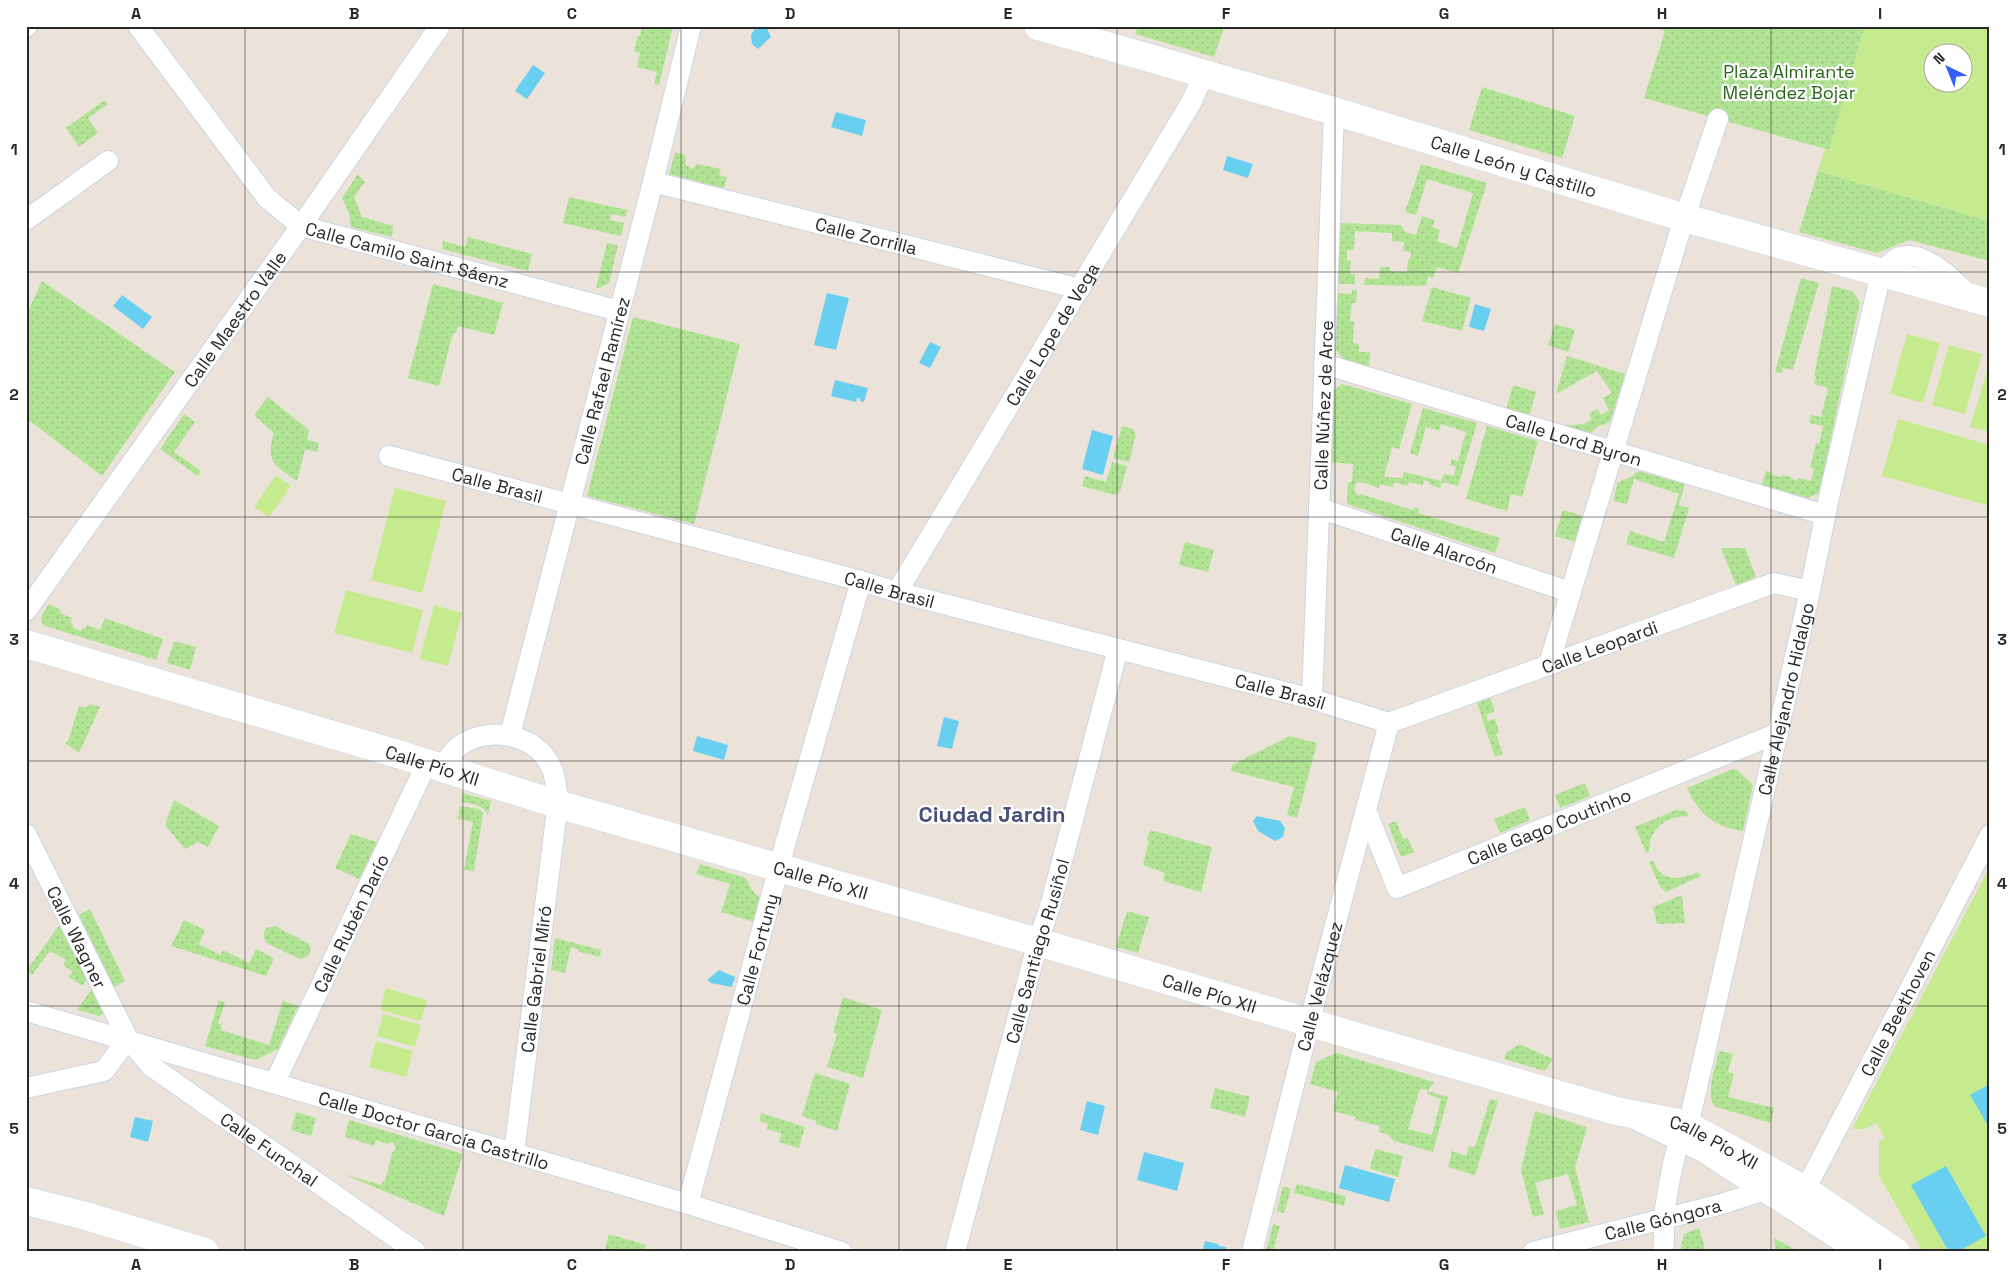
<svg xmlns="http://www.w3.org/2000/svg" width="2016" height="1278" font-family="'Space Grotesk',sans-serif">
<defs>
<pattern id="green-dots" width="8" height="8" patternUnits="userSpaceOnUse" patternTransform="scale(1.25)"><rect width="8" height="8" fill="#b1e394"/><path d="M2 2h.1M6 6h.1" fill="none" stroke="#98c380" stroke-width="1.8" stroke-linecap="round"/></pattern>
</defs>
<rect width="100%" height="100%" fill="#ebe3d9"/>
<g fill="url(#green-dots)" fill-rule="evenodd">
<path d="M643,26h30l-14,59 -5,-1 3,-12 -20,-5 3,-14 -6,-2 4,-15h2z"/>
<path d="M1138,26h82l4,1 -10,30 -79,-23z"/>
<path d="M1650,26h215l-36,124 -185,-52 21,-67z"/>
<path d="M1482,87l93,29 -13,42 -93,-28z"/>
<path d="M105,100l3,4 -20,14 10,15 -19,14 -13,-19z"/>
<path d="M675,152l10,3 1,10 6,4 5,-5 24,5 -2,6 8,2 -3,11 -55,-14z"/>
<path d="M1421,164l66,19 -29,90 -21,-6 -4,11 -5,-2 -2,10 -62,-1 1,-7 14,1 1,-12h10v4l17,1 1,-12 2,-1 1,-7 -8,-1 1,-9 -12,-1v-8l-37,-2 -1,19h-7v10l4,1 -1,13h5v10h-20l2,-61 64,2 4,7 11,3 6,-19 13,4 -3,7 8,3 -3,11 20,7 16,-55 -46,-14 -11,36 -11,-3z"/>
<path d="M1818,171l172,50v40l-81,-21 -32,13 -78,-21z"/>
<path d="M358,174l7,8 -11,15 8,20 31,9 -1,11 -41,-10 -2,-14 -7,-15z"/>
<path d="M569,197l58,13 -1,7 -15,-3 -1,6 14,3 -3,13 -58,-13z"/>
<path d="M468,237l64,17 -4,17 -86,-22 1,-8 22,6z"/>
<path d="M607,243l11,2 -9,38 -10,5 -3,-1z"/>
<path d="M1801,278l18,5 -26,87 -10,-2 -1,5 -7,-1z"/>
<path d="M42,281l133,91 -73,104 -76,-58v-103z"/>
<path d="M433,284l70,19 -9,32 -36,-9 -2,7h-3l-14,53 -31,-8z"/>
<path d="M1832,286l20,5 8,11 -41,191 -11,5 -46,-13 4,-14 5,1v3l10,2 1,-2 9,2v2l6,1 1,-2 13,3 3,-12 -4,-1 6,-25 3,1 4,-18 -14,-3 2,-8 10,2 7,-29 -14,-4 2,-7 -2,-1z"/>
<path d="M1432,287l39,11 -9,33 -40,-10z"/>
<path d="M1352,290h5l-1,13h-4l-2,18 4,1 -1,21 6,1v8h11l-1,16 -24,-7 -12,-15 2,-53 17,1z"/>
<path d="M633,317l107,27 -46,180 -107,-28z"/>
<path d="M1555,324l20,6 -7,22 -20,-7z"/>
<path d="M1567,356l58,18 -15,48 -13,5 -7,7 -29,-8 22,-2 9,-5 -3,-5 8,-5 4,6 8,-5 -6,-12 9,-5 -15,-22 -41,23z"/>
<path d="M1342,384l70,20 -13,45 -7,-2 -8,30 18,1 2,-6 37,9 3,-7 10,2 2,-9 -6,-2 2,-6 6,2 8,-29 -25,-8 -2,7 -13,-4 -8,29 -8,-3 13,-45 54,15 -19,63 -16,-4 -2,6 -11,-4v-2l-5,-2 -1,5 -14,-3 -1,4 -14,-4 -1,5 -13,-3 -1,4 -18,-6 -5,1 -2,7 5,6 1,-2 53,16 1,-3 5,2 -1,4 82,25 -5,15 -148,-49 1,-22h4l1,-18 -23,-2 2,-70z"/>
<path d="M1513,385l23,7 -7,24 -23,-6z"/>
<path d="M268,397l41,33 -2,10 12,3 -2,9 -12,-3 -8,32c-23,-16 -32,-20 -23,-48l-20,-18z"/>
<path d="M184,414l11,8 -21,30 27,19 -3,5 -38,-27z"/>
<path d="M1122,426l11,3 3,5 -7,28 -16,-4z"/>
<path d="M1487,426l51,15 -16,56 -11,-3 -4,17 -41,-12z"/>
<path d="M1112,462l15,4 -7,26 -5,3 -33,-9 3,-10 21,6z"/>
<path d="M1638,471l47,13 -6,21 10,3 -15,50 -48,-14 4,-13 34,11 15,-48 -45,-15 -7,25 -14,-3 5,-19 13,-5z"/>
<path d="M1563,510l20,6 -8,26 -20,-6z"/>
<path d="M1185,542l29,8 -6,22 -29,-7z"/>
<path d="M1721,548h24l11,29 -20,8z"/>
<path d="M49,604l12,6 -1,3 12,5 -2,5 3,1 -1,3 9,4 1,-3 3,1 2,-4 13,5 5,-12 58,21 -7,21 -111,-34c-8,-7 -1,-14 4,-22z"/>
<path d="M174,641l22,6 -6,23 -23,-7z"/>
<path d="M1490,698l5,13 -9,4 2,6 7,-2 4,13 -3,2 7,20 -8,3 -18,-54z"/>
<path d="M90,704l10,3 -21,46 -14,-10 3,-2 11,-35 7,2z"/>
<path d="M1290,736l27,7 -20,75 -10,-3 7,-28 -63,-16 1,-6z"/>
<path d="M1733,769l4,1 16,15 -10,46c-28,-3 -45,-18 -56,-43z"/>
<path d="M1585,783l5,13 -30,12 -5,-13z"/>
<path d="M463,793l28,8 -3,14c-6,-11 -15,-11 -27,-13z"/>
<path d="M174,800l45,26 -11,21 -10,-5 -13,7 -20,-24z"/>
<path d="M460,806l19,3 4,4 -9,58 -10,-1 9,-48 -15,-3z"/>
<path d="M1525,807l5,13 -30,13 -6,-14z"/>
<path d="M1676,810l10,1 3,5c-22,0 -40,11 -40,36l-3,1 -11,-26z"/>
<path d="M1396,821l7,18 5,-1 6,14 -13,5 -13,-33z"/>
<path d="M1150,830l62,17 -11,45 -38,-11 2,-8 -22,-8 6,-24 -2,-1z"/>
<path d="M351,834l26,8 -18,37 -24,-11z"/>
<path d="M1653,861c9,22 27,19 45,11l3,4 -35,16 -6,-5 -11,-25z"/>
<path d="M700,864l46,14 5,11 9,9 -6,24 -33,-10 9,-28 -34,-10z"/>
<path d="M1682,895l3,28 -28,1 -4,-17z"/>
<path d="M90,909l35,72 -11,6 -35,-72z"/>
<path d="M1127,911l22,6 -11,36 -22,-6z"/>
<path d="M184,920l21,10 -6,14 21,11 3,-5 26,13 7,-14 18,9 -8,18 -95,-30z"/>
<path d="M60,924l27,55 -5,7 -13,-9 4,-5 -10,-7 3,-5 -16,-9 -18,24 -5,-5z"/>
<path d="M275,926l34,18 2,7 -4,6 -7,2 -32,-15c-5,-5 -6,-9 -2,-16z"/>
<path d="M555,938l46,12 -1,7 -23,-6 1,-2 -7,-2 -6,26 -14,-3z"/>
<path d="M92,989l11,24 -3,3 -23,-6z"/>
<path d="M843,997l39,13 -19,68 -36,-11 10,-33 -4,-2z"/>
<path d="M219,1000l6,3 -7,20 4,2 -1,5 48,15 14,-44 15,5 -20,43 -23,11 -50,-14z"/>
<path d="M1519,1044l34,15 -8,12 -41,-12 2,-6z"/>
<path d="M1719,1051l14,3 -5,18 6,2 -6,23 46,11 -3,15 -55,-16c-12,-10 0,-42 3,-56z"/>
<path d="M1336,1053l98,29 -6,9 20,6 -15,55 -39,-11 -7,-7 -8,-2 1,-6 -25,-6 1,-3 -23,-6 5,-19 -28,-8 6,-22zM1420,1089l8,1 -1,4 14,5 -9,36 -24,-6z"/>
<path d="M815,1073l35,11 -13,47 -21,-7v-3l-14,-5z"/>
<path d="M1215,1088l35,9 -5,20 -35,-9z"/>
<path d="M1490,1099l8,2 -23,74 -27,-8 4,-16 14,5 3,-10 6,1z"/>
<path d="M1535,1111l52,16 -12,40 14,55 -29,7 -4,-18 21,-6 -9,-31 -33,9 9,31 -11,3 -12,-47z"/>
<path d="M296,1112l20,6 -5,18 -20,-6z"/>
<path d="M761,1113l44,14 -6,21 -20,-6 2,-9 -14,-4 1,-5 -9,-3z"/>
<path d="M349,1120l114,34 -19,62 -101,-42 38,11 5,-7 6,-25 4,-5 -3,-6 -6,2 -11,-4 -2,6 -29,-9z"/>
<path d="M1375,1149l28,7 -5,21 -28,-8z"/>
<path d="M1297,1184l49,12 -2,10 -50,-13z"/>
<path d="M1283,1186l8,3 -7,24 -7,-2z"/>
<path d="M1273,1224l7,2 -7,26h-7z"/>
<path d="M1699,1228l7,24h-26l4,-18z"/>
<path d="M609,1234l37,11 -2,7h-40z"/>
<path d="M1774,1238l26,14h-24z"/>
</g>
<g fill="#c6eb8f" fill-rule="evenodd">
<path d="M1865,26h125v195l-172,-50 7,-22 4,1zM1934,52h30v30h-30z"/>
<path d="M1907,334l33,9 -17,60 -33,-9z"/>
<path d="M1949,345l33,9 -17,60 -33,-9z"/>
<path d="M1990,361v71l-20,-5z"/>
<path d="M1898,419l92,26v61l-108,-30z"/>
<path d="M276,475l15,11 -22,31 -15,-10z"/>
<path d="M395,488l51,13 -24,92 -51,-13z"/>
<path d="M346,590l77,20 -11,43 -78,-20z"/>
<path d="M434,605l28,8 -14,53 -28,-7z"/>
<path d="M1990,867v385h-67l-44,-76v-35l6,-3 -9,-15 -11,6h-13z"/>
<path d="M386,988l41,12 -6,21 -41,-11z"/>
<path d="M383,1014l38,11 -6,22 -38,-11z"/>
<path d="M376,1041l37,10 -7,26 -37,-10z"/>
</g>
<g fill="#69cff0">
<path d="M757,26h9l5,11 -13,12 -6,-5 -1,-9z"/>
<path d="M533,65l12,8 -18,26 -12,-8z"/>
<path d="M836,112l30,8 -4,16 -31,-9z"/>
<path d="M1227,156l26,8 -5,14 -25,-8z"/>
<path d="M827,293l22,5 -13,52 -22,-5z"/>
<path d="M122,295l30,22 -9,12 -30,-23z"/>
<path d="M1475,304l16,5 -7,22 -15,-4z"/>
<path d="M930,342l11,5 -11,21 -11,-5z"/>
<path d="M835,380l33,8 -4,14 -4,-1v-3h-3l-1,4 -25,-6z"/>
<path d="M1092,430l21,6 -10,39 -21,-6z"/>
<path d="M944,717l15,4 -7,28 -15,-3z"/>
<path d="M697,736l31,9 -4,15 -31,-9z"/>
<path d="M1257,816l23,5 5,7 -2,9 -8,4 -17,-10 -5,-10z"/>
<path d="M719,970l16,7 -3,10 -21,-4 -4,-3z"/>
<path d="M1990,1084v45l-20,-34z"/>
<path d="M1087,1101l18,5 -7,29 -18,-5z"/>
<path d="M135,1117l18,4 -5,21 -18,-5z"/>
<path d="M1144,1152l40,11 -7,28 -40,-11z"/>
<path d="M1345,1165l50,14 -6,23 -50,-14z"/>
<path d="M1946,1166l40,70 -29,16h-8l-38,-67z"/>
<path d="M1205,1241l13,3 1,2 7,1 1,4 6,1h-26l-4,-3z"/>
</g>
<g fill="none" stroke-linecap="round" stroke-linejoin="round">
<g stroke="#cfd3e2" stroke-width="22">
<g id="street">
<path id="s1" d="M138,26l129,172 34,28 318,85"/>
<path d="M26,27l1,-1"/>
<path id="s2" d="M653,182l427,107"/>
<path d="M26,220l82,-59"/>
<path id="s3" d="M1324,364l501,151"/>
<path id="s4" d="M389,456l472,125 36,11 415,107 77,24"/>
<path id="s5" d="M1319,508l251,84"/>
<path id="s6" d="M897,592l295,-491 12,-28"/>
<path id="s7" d="M26,611l275,-385 139,-200"/>
<path d="M1549,664l131,-433 38,-112"/>
<path id="s8" d="M1312,699l22,-588"/>
<path id="s9" d="M1389,723l385,-140 36,8"/>
<path id="s10" d="M510,735l143,-553 38,-156"/>
<path d="M441,768c5,-7 11,-16 17,-21 27,-21 72,-15 90,14 9,15 10,32 9,49l-43,343"/>
<path id="s11" d="M1366,810l31,78 381,-155"/>
<path id="s12" d="M26,834l102,205 23,27 265,186"/>
<path id="s13" d="M26,1011l662,193 154,48"/>
<path id="s14" d="M275,1082l152,-319"/>
<path d="M26,1088l78,-17 24,-32"/>
<path d="M1640,1122l63,30 154,100"/>
<path id="s15" d="M1805,1190l185,-355"/>
<path id="s16" d="M688,1204l98,-363 75,-260"/>
<path id="s17" d="M955,1252l83,-310 13,-39 67,-254"/>
<path id="s18" d="M1252,1252l63,-251 74,-278"/>
<path id="s19" d="M1533,1252l185,-47 44,-14"/>
<path id="s20" d="M1663,1252c2,-12 0,-24 1,-36 3,-23 12,-80 26,-98l120,-527 19,-94 52,-224c5,-4 9,-11 15,-14 24,-14 58,22 74,37"/>
</g>
</g>
<g stroke="#cfd3e2" stroke-width="29">
<g id="secondary">
<path id="s21" d="M1038,26l296,85 351,107 305,85"/>
<path id="s22" d="M26,644l375,111 156,49 481,138 327,97 251,72 69,13 120,66 91,62"/>
<path d="M26,1201l60,15 119,36"/>
</g>
</g>
<use href="#street" stroke="#fff" stroke-width="20"/>
<use href="#secondary" stroke="#fff" stroke-width="28"/>
</g>
<path fill="none" stroke="#282828" stroke-width="1" stroke-opacity="0.55" d="M245,26v1226M463,26v1226M681,26v1226M899,26v1226M1117,26v1226M1335,26v1226M1553,26v1226M1771,26v1226M26,272h1964M26,517h1964M26,761h1964M26,1006h1964"/>
<g text-anchor="middle" dominant-baseline="central" stroke-width="4.5" stroke-linejoin="round" paint-order="stroke">
<g font-size="18" fill="#296518" stroke="#fff">
<text x="1789" y="71">Plaza Almirante<tspan x="1789" dy="21">Meléndez Bojar</tspan></text>
</g>
<g font-size="18" fill="#282828" stroke="#fff">
<text stroke="none"><textPath href="#s21" startOffset="496">Calle León y Castillo</textPath></text>
<text stroke="none"><textPath href="#s2" startOffset="220">Calle Zorrilla</textPath></text>
<text stroke="none"><textPath href="#s1" startOffset="369">Calle Camilo Saint Sáenz</textPath></text>
<text stroke="none"><textPath href="#s7" startOffset="359">Calle Maestro Valle</textPath></text>
<text stroke="none"><textPath href="#s6" startOffset="301">Calle Lope de Vega</textPath></text>
<text stroke="none"><textPath href="#s10" startOffset="366">Calle Rafael Ramírez</textPath></text>
<text stroke="none"><textPath href="#s8" startOffset="294">Calle Núñez de Arce</textPath></text>
<text stroke="none"><textPath href="#s3" startOffset="261">Calle Lord Byron</textPath></text>
<text stroke="none"><textPath href="#s4" startOffset="112">Calle Brasil</textPath></text>
<text stroke="none"><textPath href="#s5" startOffset="132">Calle Alarcón</textPath></text>
<text stroke="none"><textPath href="#s4" startOffset="518">Calle Brasil</textPath></text>
<text stroke="none"><textPath href="#s9" startOffset="224">Calle Leopardi</textPath></text>
<text stroke="none"><textPath href="#s4" startOffset="922">Calle Brasil</textPath></text>
<text stroke="none"><textPath href="#s20" startOffset="568">Calle Alejandro Hidalgo</textPath></text>
<text stroke="none"><textPath href="#s22" startOffset="424">Calle Pío XII</textPath></text>
<text stroke="none"><textPath href="#s11" startOffset="248">Calle Gago Coutinho</textPath></text>
<text stroke="none"><textPath href="#s22" startOffset="829">Calle Pío XII</textPath></text>
<text stroke="none"><textPath href="#s14" startOffset="176">Calle Rubén Darío</textPath></text>
<text stroke="none"><textPath href="#s12" startOffset="115">Calle Wagner</textPath></text>
<text stroke="none"><textPath href="#s16" startOffset="264">Calle Fortuny</textPath></text>
<text stroke="none"><textPath href="#s17" startOffset="312">Calle Santiago Rusiñol</textPath></text>
<text transform="translate(536 979) rotate(-83)">Calle Gabriel Miró</text>
<text stroke="none"><textPath href="#s18" startOffset="274">Calle Velázquez</textPath></text>
<text stroke="none"><textPath href="#s22" startOffset="1234">Calle Pío XII</textPath></text>
<text stroke="none"><textPath href="#s15" startOffset="200">Calle Beethoven</textPath></text>
<text stroke="none"><textPath href="#s13" startOffset="425">Calle Doctor García Castrillo</textPath></text>
<text stroke="none"><textPath href="#s22" startOffset="1761">Calle Pío XII</textPath></text>
<text stroke="none"><textPath href="#s12" startOffset="409">Calle Funchal</textPath></text>
<text stroke="none"><textPath href="#s19" startOffset="134">Calle Góngora</textPath></text>
</g>
<g font-size="22" font-weight="bold" fill="#485279" stroke="#fff">
<text x="992" y="814">Ciudad Jardin</text>
</g>
</g>
<rect width="2016" height="1278" fill="none" stroke="#ffffff" stroke-width="55"/>
<g transform="translate(1948 68) rotate(317)"><circle r="24" fill="#ffffff" stroke="#a9a9a9"/>
<path d="M0-4L9 19L0 12L-9 19Z" fill="#355efd"/>
<text y="-8" font-size="14" font-weight="bold" text-anchor="middle" fill="#282828">N</text>
</g>
<rect x="28" y="28" width="1960" height="1222" fill="none" stroke="#282828" stroke-width="2"/>
<g font-size="16" text-anchor="middle" font-weight="bold" fill="#282828">
<text x="136" y="19">A</text>
<text x="354" y="19">B</text>
<text x="572" y="19">C</text>
<text x="790" y="19">D</text>
<text x="1008" y="19">E</text>
<text x="1226" y="19">F</text>
<text x="1444" y="19">G</text>
<text x="1662" y="19">H</text>
<text x="1880" y="19">I</text>
<text x="14" y="155">1</text>
<text x="2002" y="155">1</text>
<text x="14" y="400">2</text>
<text x="2002" y="400">2</text>
<text x="14" y="645">3</text>
<text x="2002" y="645">3</text>
<text x="14" y="889">4</text>
<text x="2002" y="889">4</text>
<text x="14" y="1134">5</text>
<text x="2002" y="1134">5</text>
<text x="136" y="1270">A</text>
<text x="354" y="1270">B</text>
<text x="572" y="1270">C</text>
<text x="790" y="1270">D</text>
<text x="1008" y="1270">E</text>
<text x="1226" y="1270">F</text>
<text x="1444" y="1270">G</text>
<text x="1662" y="1270">H</text>
<text x="1880" y="1270">I</text>
</g>
</svg>
